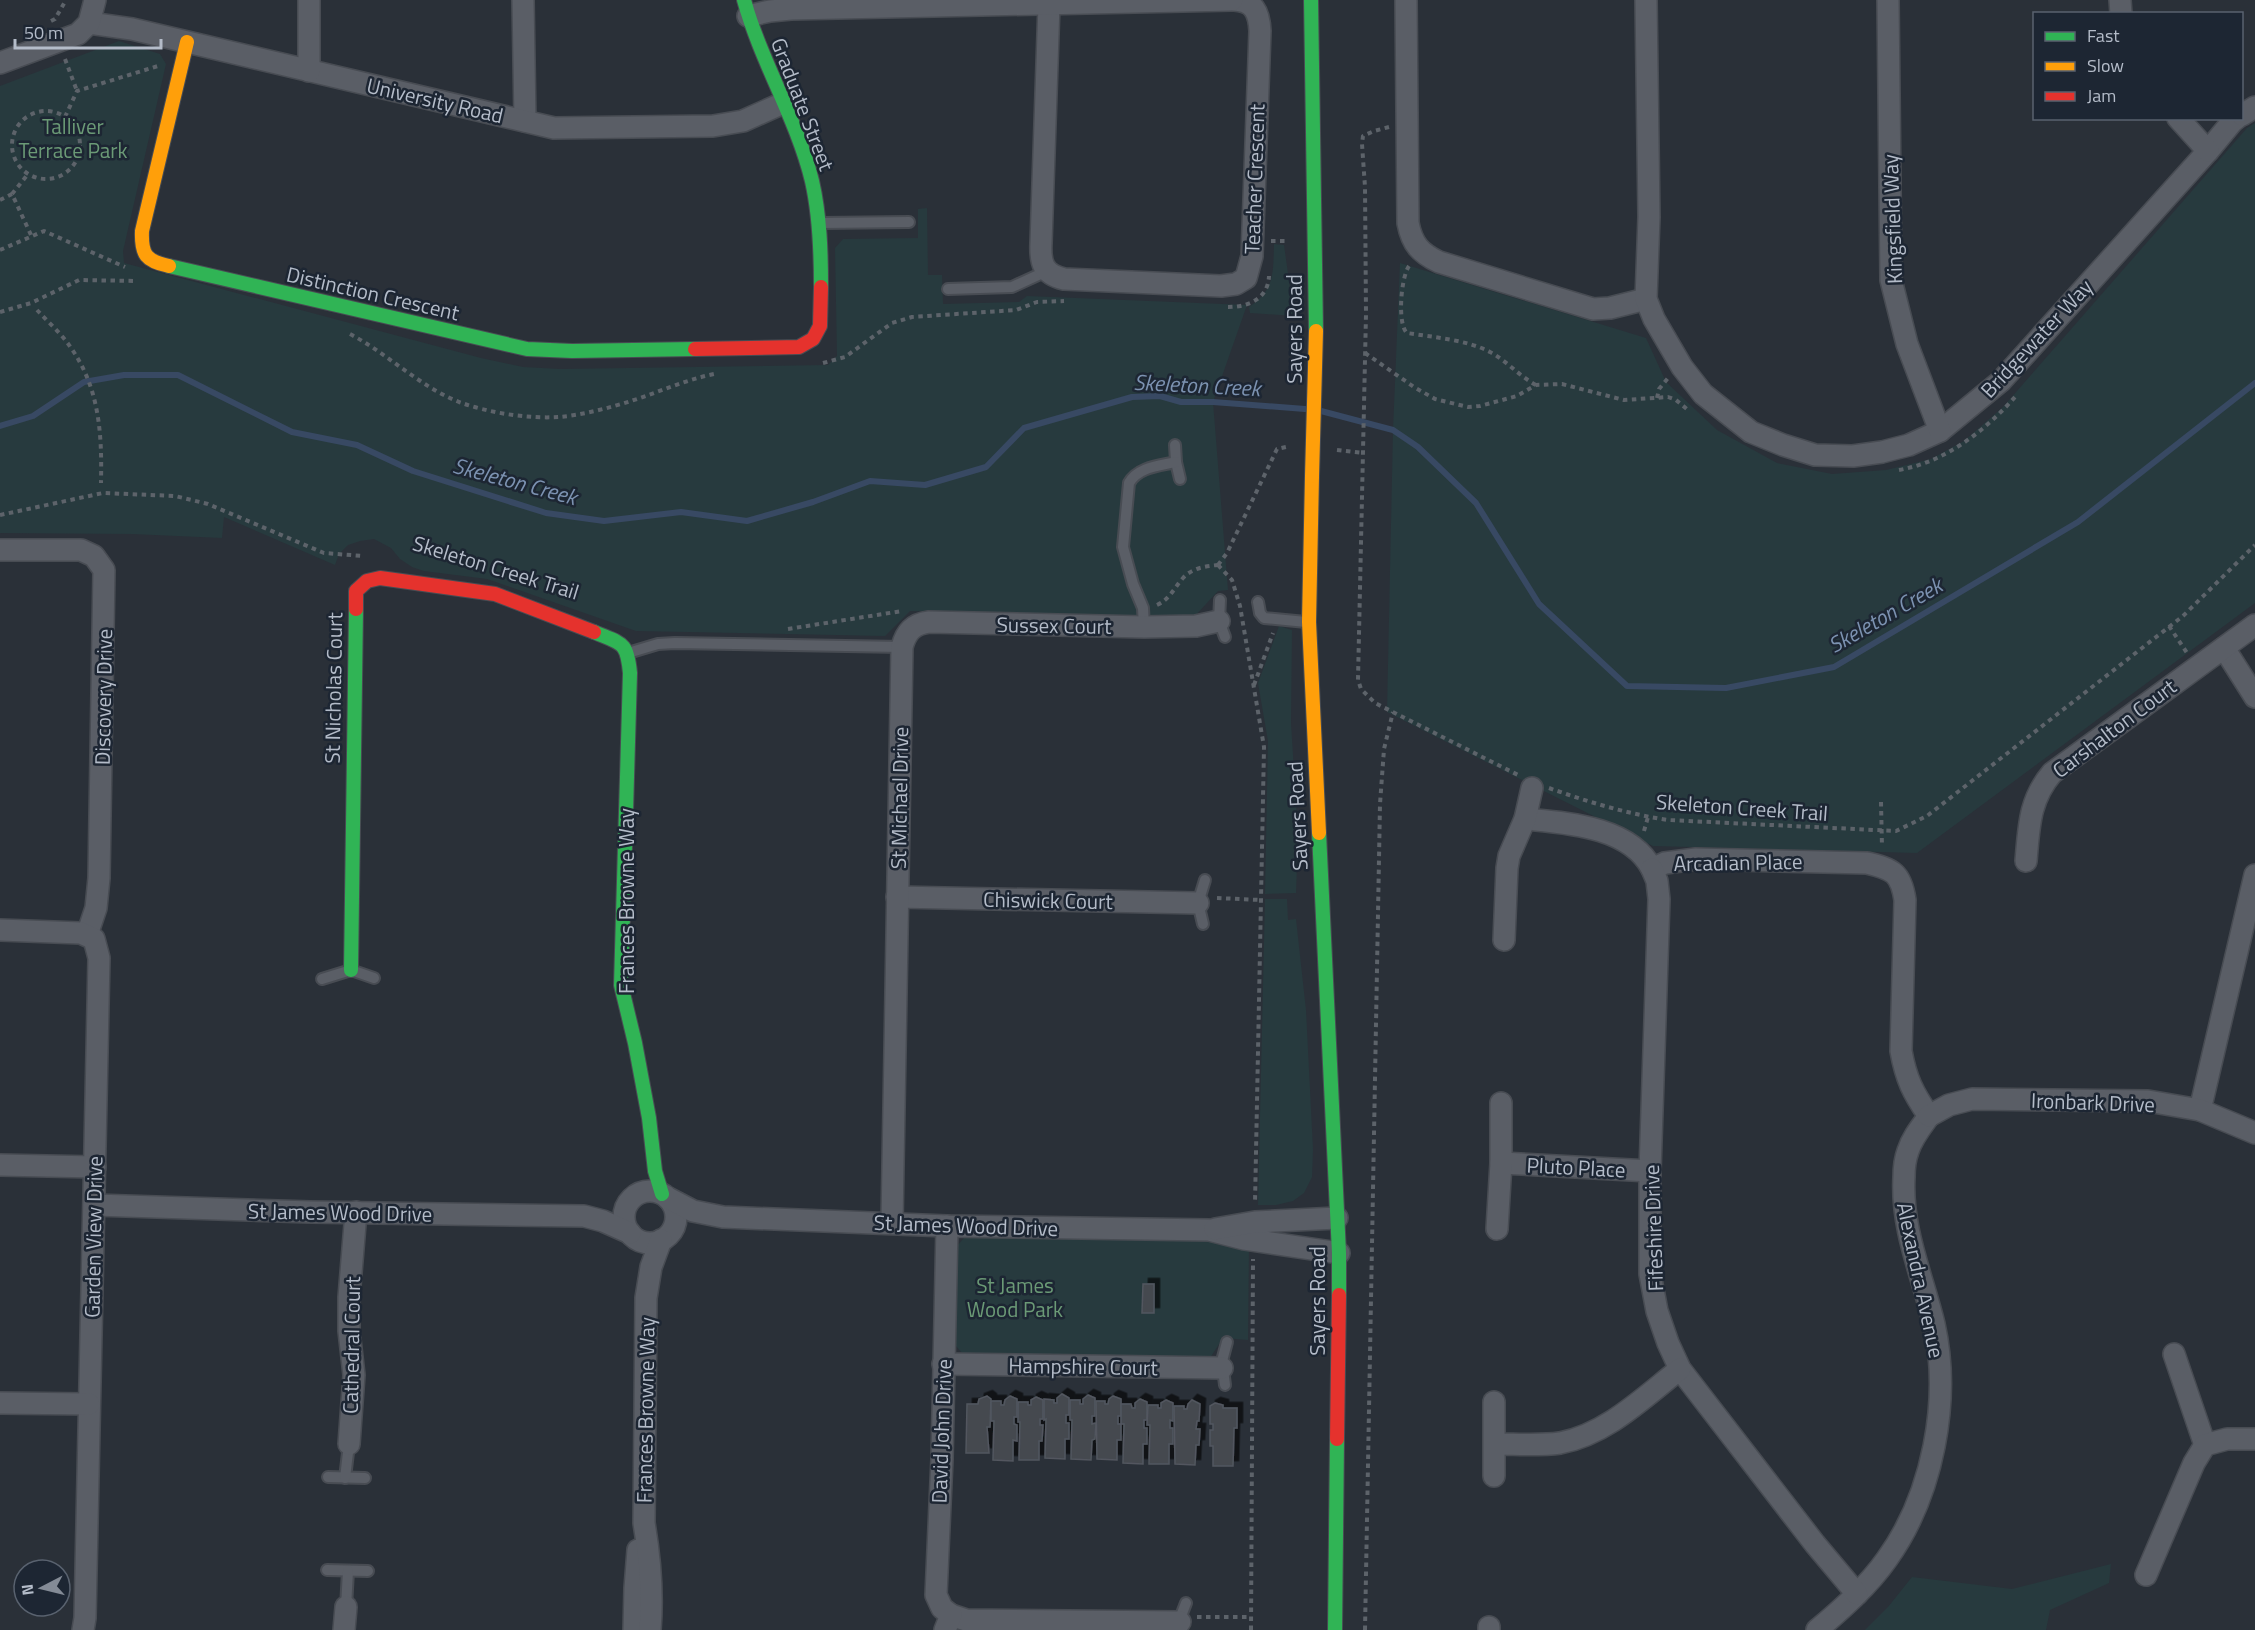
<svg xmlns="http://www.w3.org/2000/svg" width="2255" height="1630" font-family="'Titillium Web',sans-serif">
<defs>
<filter id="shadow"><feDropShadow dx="5.5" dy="-5.5" stdDeviation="0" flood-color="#0009"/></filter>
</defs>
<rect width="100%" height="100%" fill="#2a3038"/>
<g fill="#273a3e">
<path d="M119,41l41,13 6,10 -43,187 1,12 357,95 42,9 37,2 268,-4 9,-9 -2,-108 8,-9 75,-1v-29l9,-1 1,67h14l1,29 76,-2 8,-6 220,9 -34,97 15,188 -10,1 -24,26 -284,-6 -25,25 -249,-5 -149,-52 -63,-8 -12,-4 -12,-8 -9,-11 -17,-9 -14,2 -12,4 -9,9 -4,11 -111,-48 -2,21 -90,-4 -132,-1v-447z"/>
<path d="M2255,123v480l-338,250 -264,-7 -266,-134 6,-282 7,-167 246,75 20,44 51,48 60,33 55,11 54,-4 45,-11 33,-18 39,-34 244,-279z"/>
<path d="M1274,244l10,1 10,71 -44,-3 -1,-6c26,-17 24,-34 25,-63z"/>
<path d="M1279,626l13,4 -1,93 7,112 -2,58 -31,1 3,-153 -10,-58z"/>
<path d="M1265,899h22l1,21 8,-1 10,91 7,139 -1,28 -8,16 -11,8 -17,4h-18z"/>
<path d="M974,1235l255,6 20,2 -1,97 -25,-2 -13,20 -247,-4 -8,-9 1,-98 8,-9z"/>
<path d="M2111,1564l-2,19 -59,27 -4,20h-181l23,-23 24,-30 100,12z"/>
</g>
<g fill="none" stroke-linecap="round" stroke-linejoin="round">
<g stroke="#384963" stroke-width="6">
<path d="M1321,411l72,19 25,17 58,56 63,101 88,82 99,2 108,-21 244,-145 177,-139"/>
<path d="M0,426l33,-10 51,-34 40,-7h54l114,57 65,13 56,26 133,42 58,8 77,-9 66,9 66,-19 57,-21 55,4 61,-18 38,-39 108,-31 28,-1 21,6h32l92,7"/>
</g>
</g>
<g fill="#444950" stroke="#52575f" stroke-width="1.5" filter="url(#shadow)">
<path d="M1143,1284h11v29h-12z"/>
<path d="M1062,1394l7,4v17h-3v8h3v16h-4v20l-20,-1 1,-39 -2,1v-21l10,1v3h3v-5z"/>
<path d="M1088,1395l7,3v18h-3v8l4,-1 -1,16 -3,1 -1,20 -20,-1 1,-39h-2v-20h10v4h3v-5z"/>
<path d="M987,1396l4,3 -1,28h-3l2,26h-23l1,-49h11l1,-5z"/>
<path d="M1010,1396l7,3v18h-3v7l3,1v16l-4,-1v21l-20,-1 1,-39h-3v-20h10v4h3l1,-5z"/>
<path d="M1113,1396l8,3v17h-3v8h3v16h-4v20l-20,-1 -1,-58h9v3h3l1,-5z"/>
<path d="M1036,1397l7,3v19h-3v6h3l-1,16h-3v19h-20l1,-38h-2v-20h10v3h3v-5z"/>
<path d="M1140,1399l7,3v18h-3v8h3v16h-4v20l-20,-1 1,-39h-3v-20h10l1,4h3v-5z"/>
<path d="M1166,1400l7,3v18l-3,-1v8h3v16h-4v20h-20l1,-39h-3l1,-20h10v3h3v-5z"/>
<path d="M1192,1400l8,4 -1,17h-2l-1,8h4l-1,16h-3l-1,20 -20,-1 -1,-58h10v3h3l1,-5z"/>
<path d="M1215,1403l8,2v3h14v20h-3l-1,38h-20v-20h-3v-16h3v-6h-3v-18z"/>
</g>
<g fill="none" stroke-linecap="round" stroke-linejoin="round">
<g stroke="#484c53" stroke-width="14">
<g id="lane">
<path d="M821,223l88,-1"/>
<path d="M948,289l64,-2 35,-16"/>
<path d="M1175,445l1,17 4,17"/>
<path d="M1220,600l-1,21 6,16"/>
<path d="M1258,602l2,11 4,5 42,4"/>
<path d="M1144,627l-1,-19 -10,-24 -10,-37 6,-64c9,-16 30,-17 47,-21"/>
<path d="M628,653l30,-9 17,-1 227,4"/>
<path d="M1203,924l-5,-21 7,-23"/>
<path d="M322,979l29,-9 23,8"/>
<path d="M1225,1385l-3,-24 5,-19"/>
<path d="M328,1477l37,1"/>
<path d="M345,1478l4,-34"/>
<path d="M327,1570l41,1"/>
<path d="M346,1607l2,-36"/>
<path d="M1180,1626l1,-10 5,-13"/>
</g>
</g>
<g stroke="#484c53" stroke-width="24">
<g id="street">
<path d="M523,0l2,121"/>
<path d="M1406,0l2,223c4,21 12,30 31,39l154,47 17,-1 36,-9"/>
<path d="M1646,0l3,217 -3,82 8,20 28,48 21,27 48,38 32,13 32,10 38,1 29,-4 27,-7 31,-14 61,-50 207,-230 24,-29 5,-4"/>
<path d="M1888,0l3,280 16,64 33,87"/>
<path d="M2120,0l1,14"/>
<path d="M1049,4l-8,239c-1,20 2,31 23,36l157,7 15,-2 10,-6 6,-22 8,-225c-1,-19 -6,-30 -26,-31"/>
<path d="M748,16l22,-5 21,-2 441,-9"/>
<path d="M89,23l43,6 422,99 159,-2 30,-5 38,-17"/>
<path d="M0,63l78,-29 11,-11 6,-23"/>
<path d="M309,71v-71"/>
<path d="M2242,115l13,-8"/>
<path d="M2178,118l30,33"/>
<path d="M0,550h81l13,6 10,14 -5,308 -3,30 -9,27"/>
<path d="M2224,648l31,49"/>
<path d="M1525,819c41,4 105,7 127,50l13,-6 31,-4 171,4c26,6 34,10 38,37l-4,151c5,28 12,42 28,65 -8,11 -17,22 -21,35 -3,8 -4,18 -4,26 -3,52 18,98 30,147 17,76 -1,171 -47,235 -19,27 -45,50 -70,71"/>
<path d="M2026,861c3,-34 3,-61 26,-88l203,-148"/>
<path d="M1652,869l5,12 2,18 -9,272v103l7,37 11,32 12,26 135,175 42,50"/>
<path d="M897,897l301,6"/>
<path d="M0,930l81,3 13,6 5,19 -14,660 -2,12"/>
<path d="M1504,940l3,-72 2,-12 16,-37 7,-31"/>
<path d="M2200,1110l55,-235"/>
<path d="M1929,1116l20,-11 23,-6 176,2 52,9 55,23"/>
<path d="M1501,1163l149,8"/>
<path d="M0,1165l95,2"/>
<circle cx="650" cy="1217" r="26"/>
<path d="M668,1198l25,13 30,6 224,9 262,4 35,9 95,14"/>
<path d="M95,1205l216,7 273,4 19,5 27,12"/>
<path d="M892,1223l10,-576c4,-15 11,-23 27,-25l215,5 52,-1 23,-5"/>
<path d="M1215,1229l40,-7 82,-4"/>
<path d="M1497,1229l4,-66v-60"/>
<path d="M2174,1354l31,91"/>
<path d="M943,1364l279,4"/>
<path d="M0,1403l89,1"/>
<path d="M349,1444l5,-69 -5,-44v-34l7,-85"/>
<path d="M1495,1444c21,0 44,2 65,-1 47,-9 84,-46 120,-74"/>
<path d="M1494,1476v-74"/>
<path d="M2146,1575l48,-112 11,-18 22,-6h28"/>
<path d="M951,1615l15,5 214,2"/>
<path d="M344,1630l2,-23"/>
<path d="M634,1630l1,-42 3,-38"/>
<path d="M650,1630c3,-36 0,-72 -6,-107l2,-225 5,-31 10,-27"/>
<path d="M945,1630l6,-15 -9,-7 -6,-13 6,-136 5,-233"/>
<path d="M1489,1630v-3"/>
</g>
</g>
<g stroke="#484c53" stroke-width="16">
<g id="fast">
<path d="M744,0c17,62 53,119 68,181 8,35 9,71 9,106"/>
<path d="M1311,0l5,331"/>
<path d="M169,266l358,83 45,2 123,-2"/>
<path d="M594,632c28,12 33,9 36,41l-9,312 14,58 14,75 6,53 7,23"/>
<path d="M1319,833l20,420v42"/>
<path d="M351,970l5,-361"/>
<path d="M1335,1630l2,-191"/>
</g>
</g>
<g stroke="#484c53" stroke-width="16">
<g id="slow">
<path d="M169,266c-23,-5 -28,-11 -27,-35l45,-189"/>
<path d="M1312,476l-3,146 10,211"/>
</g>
</g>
<g stroke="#484c53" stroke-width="16">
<g id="jam">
<path d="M695,349l104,-2 14,-8 7,-13 1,-39"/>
<path d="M356,609v-18l11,-10 13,-3 115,16 99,38"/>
<path d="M1337,1439l2,-144"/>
</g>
</g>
<g stroke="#5d636a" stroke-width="4" stroke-dasharray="4.5 4.5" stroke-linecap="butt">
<path d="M51,21l4,-2 11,-19"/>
<path d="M65,59l12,32"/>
<circle cx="46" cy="145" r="34"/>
<path d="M65,117l12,-26 81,-25"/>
<path d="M1389,127l-15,4 -11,5 -1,8 3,43 1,127 -8,366 3,9 14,14 145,73"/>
<path d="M12,194l16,-20"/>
<path d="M0,200l12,-6 19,41"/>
<path d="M1271,241h18"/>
<path d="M0,250l44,-19 81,36"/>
<path d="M1409,266c-8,11 -12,58 -2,67 25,4 61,7 83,19 17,9 29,24 46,33"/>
<path d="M1228,307c20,0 40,-8 41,-31"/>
<path d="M37,310c11,12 25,24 34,38 29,41 31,88 30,135"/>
<path d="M0,312l31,-9 48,-23 58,1"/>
<path d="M350,334c38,20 69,52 109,68 30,11 69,17 100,15 23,-2 50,-9 72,-16 28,-9 54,-21 83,-27"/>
<path d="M1365,353l49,34 21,12 33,8 12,-1 37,-10 19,-11 26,-1 62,16 44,-3 8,3 12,10"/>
<path d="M823,363l22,-6 47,-34 20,-6 104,-7 21,-8 27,-1"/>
<path d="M1657,398l2,-9 9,-11"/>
<path d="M1337,450l26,3"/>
<path d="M1899,470c46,-8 86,-39 116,-73"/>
<path d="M0,515l103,-22 72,3 33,8 116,49 39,3"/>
<path d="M1218,565l14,15 8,26 24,141 -9,456"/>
<path d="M1218,565l9,-12 50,-104 13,-3"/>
<path d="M1157,605c13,-6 17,-17 26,-27 9,-10 23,-12 35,-13"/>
<path d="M2169,626l18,27"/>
<path d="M788,629l114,-18"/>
<path d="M1254,685l19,-52"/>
<path d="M1549,788c39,14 79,26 119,32l228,11 31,-15 256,-200 72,-71"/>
<path d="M1881,802l1,45"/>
<path d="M1644,831l4,-14"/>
<path d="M1217,898l44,2"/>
<path d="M1197,1617h54"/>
<path d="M1251,1630l2,-371"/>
<path d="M1365,1630l15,-826 4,-55 9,-37"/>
</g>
<use href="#lane" stroke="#5a5e66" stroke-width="10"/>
<use href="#street" stroke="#5a5e66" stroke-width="21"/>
<use href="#fast" stroke="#30b455" stroke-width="14"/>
<use href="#slow" stroke="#ff9f0a" stroke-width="14"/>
<use href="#jam" stroke="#e5322d" stroke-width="14"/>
<g stroke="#484c53" stroke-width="16" stroke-linecap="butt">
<path id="slow-bridge" d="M1312,476l4,-145"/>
</g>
<use href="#slow-bridge" stroke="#ff9f0a" stroke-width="14"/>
</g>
<g text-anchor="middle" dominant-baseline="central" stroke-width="5" stroke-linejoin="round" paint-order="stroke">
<g font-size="21" fill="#b4bcc9" stroke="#1d2633">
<text transform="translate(435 100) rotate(13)">University Road</text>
<text transform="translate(803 104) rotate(69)">Graduate Street</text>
<text transform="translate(1254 179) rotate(-88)">Teacher Crescent</text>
<text transform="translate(1892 219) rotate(-92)">Kingsfield Way</text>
<text transform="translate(373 293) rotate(13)">Distinction Crescent</text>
<text transform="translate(1294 329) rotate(-90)">Sayers Road</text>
<text transform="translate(2036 338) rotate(-47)">Bridgewater Way</text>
<text transform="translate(496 567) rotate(17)">Skeleton Creek Trail</text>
<text transform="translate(1054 625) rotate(1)">Sussex Court</text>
<text transform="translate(333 688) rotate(-89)">St Nicholas Court</text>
<text transform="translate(103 697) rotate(-89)">Discovery Drive</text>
<text transform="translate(2114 728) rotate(-37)">Carshalton Court</text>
<text transform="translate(899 798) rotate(-89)">St Michael Drive</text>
<text transform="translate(1742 807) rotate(4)">Skeleton Creek Trail</text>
<text transform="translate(1297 816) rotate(-93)">Sayers Road</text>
<text transform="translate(1738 862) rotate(-1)">Arcadian Place</text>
<text transform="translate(1048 900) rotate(1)">Chiswick Court</text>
<text transform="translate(626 901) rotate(-90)">Frances Browne Way</text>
<text transform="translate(2093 1102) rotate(2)">Ironbark Drive</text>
<text transform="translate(1576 1167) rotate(3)">Pluto Place</text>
<text transform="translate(340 1212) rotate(1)">St James Wood Drive</text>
<text transform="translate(966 1225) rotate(2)">St James Wood Drive</text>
<text transform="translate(1653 1228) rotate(-92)">Fifeshire Drive</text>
<text transform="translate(93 1237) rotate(-89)">Garden View Drive</text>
<text transform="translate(1921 1280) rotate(78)">Alexandra Avenue</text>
<text transform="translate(1317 1301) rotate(-90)">Sayers Road</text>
<text transform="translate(351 1345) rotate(-89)">Cathedral Court</text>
<text transform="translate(1083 1366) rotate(1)">Hampshire Court</text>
<text transform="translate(645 1410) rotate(-89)">Frances Browne Way</text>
<text transform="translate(941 1431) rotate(-88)">David John Drive</text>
</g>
<g font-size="21" fill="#6b9a76" stroke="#1d2633">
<text x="73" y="126">Talliver<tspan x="73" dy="24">Terrace Park</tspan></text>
<text x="1015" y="1285">St James<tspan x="1015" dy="24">Wood Park</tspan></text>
</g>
<g font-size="22" font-style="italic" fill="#7c92b1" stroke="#1d2633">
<text transform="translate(1197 385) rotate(3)">Skeleton Creek</text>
<text transform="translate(515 481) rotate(15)">Skeleton Creek</text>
<text transform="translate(1885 615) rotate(-30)">Skeleton Creek</text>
</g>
</g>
<rect x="2033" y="12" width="210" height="108" fill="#1d2633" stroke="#59626f" stroke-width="1.5"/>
<rect x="2045" y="32" width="30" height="9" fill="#30b455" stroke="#59626f" stroke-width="1.5"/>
<text x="2087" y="42" font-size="18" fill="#b4bcc9">Fast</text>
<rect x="2045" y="62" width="30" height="9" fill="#ff9f0a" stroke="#59626f" stroke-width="1.5"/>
<text x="2087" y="72" font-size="18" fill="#b4bcc9">Slow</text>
<rect x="2045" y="92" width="30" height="9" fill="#e5322d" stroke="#59626f" stroke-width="1.5"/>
<text x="2087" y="102" font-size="18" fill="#b4bcc9">Jam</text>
<g transform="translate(42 1588) rotate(263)"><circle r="28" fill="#1d2633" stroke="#59626f" stroke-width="1.5"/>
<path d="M0-4.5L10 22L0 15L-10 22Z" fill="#848b96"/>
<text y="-9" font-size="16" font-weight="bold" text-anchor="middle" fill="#b4bcc9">N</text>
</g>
<path d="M15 39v9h146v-9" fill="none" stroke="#b4bcc9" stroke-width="3"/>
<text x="24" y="39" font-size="18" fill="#b4bcc9" stroke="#1d2633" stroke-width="4.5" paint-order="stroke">50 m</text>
</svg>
